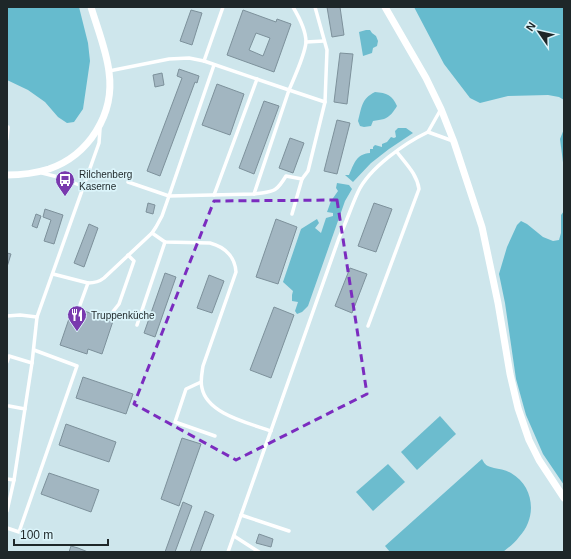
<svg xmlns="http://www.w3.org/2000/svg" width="571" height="559" font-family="Arial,sans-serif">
<rect width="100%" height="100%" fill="#cee6ec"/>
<g fill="#6cbcce">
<path d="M366,30h4l2,3 4,3 2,5 -1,5 -4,2 -1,5 -9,3 -4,-24z"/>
<path d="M375,92c12,1 17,3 22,14 -3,5 -7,11 -13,13 -3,1 -7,1 -11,2l-2,5 -7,1 -4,-1 -2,-5c4,-14 3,-22 17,-29z"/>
<path d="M398,128h8l7,5 -24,16 -18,14 -18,19 -8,-7h4c5,-11 7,-21 21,-22v-4h3v-2l2,-2 7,2v-3l5,-2 4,-5 3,1 2,-1 -1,-6z"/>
<path d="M337,183l12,2 3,4 -7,12 -37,105 -6,6 -5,2 -2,-3 3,-9 -6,-1v-6l1,-4 -10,-9 18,-53 16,-10 2,4 -4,5 6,5 5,-15 7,-2v-3l-6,-1 4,-11 7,-10 -2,-3z"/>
<path d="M440,416l16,18 -39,36 -16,-18z"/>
<path d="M482,459c1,2 3,6 6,7 1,1 4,1 6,2 5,1 12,2 17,5 24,14 26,45 8,64 -4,6 -10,10 -16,15h-113l-5,-6z"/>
<path d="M388,464l17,18 -32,29 -17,-19z"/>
</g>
<g fill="#66bbce">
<path d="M7,7h72l9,36 2,18 -7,48 -9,13 -7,1 -9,-6 -13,-15 -17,-12 -21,-10z"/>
<path d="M414,7h150v93l-5,-3 -11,-2 -40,1 -28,7 -10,-5 -26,-34z"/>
<path d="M564,129v41l-4,-31z"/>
<path d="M564,211v274l-21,-31 -17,-39 -10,-36 -11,-76 -6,-29 8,-27 10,-22 4,-4 6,3 16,13 10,4 6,-1 2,-7v-18z"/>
</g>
<g fill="#a2b6c1" stroke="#7d919b" fill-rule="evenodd">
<path d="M327,7h13l4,28 -12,2z"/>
<path d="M191,10l11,3 -10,32 -12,-4z"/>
<path d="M243,10l33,12 1,-3 14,5 -17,48 -47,-17zM256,33l14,5 -7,18 -14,-6z"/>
<path d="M340,53l13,1 -6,50 -13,-2z"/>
<path d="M179,69l20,7 -2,7 -2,-1 -35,94 -13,-5 35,-93 -5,-2z"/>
<path d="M162,73l2,12 -9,2 -2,-12z"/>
<path d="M217,84l27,10 -14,41 -28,-10z"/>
<path d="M264,101l15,5 -25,68 -15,-6z"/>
<path d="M337,120l13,3 -13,51 -13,-3z"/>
<path d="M290,138l14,5 -11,30 -14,-5z"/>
<path d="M148,203l7,2 -2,9 -7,-2z"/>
<path d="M374,203l18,6 -16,43 -18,-6z"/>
<path d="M45,209l18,6 -9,29 -10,-3 7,-21 -8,-3z"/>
<path d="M36,214l5,2 -4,12 -5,-2z"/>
<path d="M276,219l21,8 -19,57 -22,-7z"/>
<path d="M89,224l9,4 -14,39 -10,-4z"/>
<path d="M7,253l4,1 -4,13z"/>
<path d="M350,268l17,6 -15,39 -17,-7z"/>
<path d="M165,273l11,4 -21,60 -11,-4z"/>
<path d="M209,275l15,6 -12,32 -15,-5z"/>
<path d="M73,307l40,14 -11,33 -14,-5 -1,5 -27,-9z"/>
<path d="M274,307l20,8 -23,63 -21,-8z"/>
<path d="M83,377l50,17 -7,20 -50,-16z"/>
<path d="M66,424l50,18 -7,20 -50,-17z"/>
<path d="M182,438l19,6 -22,62 -18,-7z"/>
<path d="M49,473l50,17 -8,22 -50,-18z"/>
<path d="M183,502l9,4 -17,46h-10z"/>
<path d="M205,511l9,4 -14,37h-10z"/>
<path d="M259,534l14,5 -2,8 -15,-4z"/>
<path d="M71,546l7,2 10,4h-19z"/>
</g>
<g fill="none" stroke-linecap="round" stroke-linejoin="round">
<g stroke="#fff" stroke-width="3.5">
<path d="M293,7c6,10 13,23 13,35 -1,13 -12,36 -17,48l36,12"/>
<path d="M306,42l18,-1"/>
<path d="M204,61l19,-54"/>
<path d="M441,109l-13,23 25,9"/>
<path d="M7,139l1,-12"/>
<path d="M42,173l20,5 22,9"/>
<path d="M302,179l6,-8 17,-69 2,-52 -12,-43"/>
<path d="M128,182l41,14 45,-131"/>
<path d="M254,194c19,-3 21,0 32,-18l16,3 -10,35"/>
<path d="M214,195l43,-116"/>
<path d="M152,233l13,9 45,1c15,4 25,14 26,29l-33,94c-1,7 -3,15 -1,22 5,26 47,35 69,43"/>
<path d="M53,274l35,9c7,0 11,-1 16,-5l48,-45 4,-6 6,-11 7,-20 85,-2 35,-104 -85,-29 -15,-3 -20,1 -60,12"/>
<path d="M80,305l8,-22"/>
<path d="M111,314l8,-10 15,-43 -6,-6"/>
<path d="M7,316l13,-1 17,2"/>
<path d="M137,325l28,-83"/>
<path d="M368,326l51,-137c-2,-15 -13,-25 -22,-37"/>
<path d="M7,362l2,-6 23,7"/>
<path d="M201,382l-15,7 -11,33 40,14"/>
<path d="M9,406l16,3"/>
<path d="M7,479l7,1"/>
<path d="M7,511l7,-31 18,-117 5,-46 62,-174 1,-14"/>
<path d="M241,515l48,16"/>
<path d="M7,528l12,4 58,-166 -43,-16"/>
<path d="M234,536l25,16"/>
<path d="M228,552l111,-314c7,-15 12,-31 19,-46 11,-24 47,-49 70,-60"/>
</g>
<g stroke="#fff" stroke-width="7">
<path d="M385,7l41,71 15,31 13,33 28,85 16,76 12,71 8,34 11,32 10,20 25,38"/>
<path d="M7,175c14,0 29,-2 42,-6 40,-14 66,-55 60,-97 -2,-20 -12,-45 -18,-65"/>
</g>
</g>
<path fill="none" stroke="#7b2cbf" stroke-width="3" stroke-dasharray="8 5" stroke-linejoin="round" d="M337,200l30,194 -131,66 -102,-56 80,-203z"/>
<defs>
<g id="bus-pin" transform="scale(1)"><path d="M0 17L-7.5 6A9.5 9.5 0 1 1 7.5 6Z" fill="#7939ae" stroke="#dbf4fa"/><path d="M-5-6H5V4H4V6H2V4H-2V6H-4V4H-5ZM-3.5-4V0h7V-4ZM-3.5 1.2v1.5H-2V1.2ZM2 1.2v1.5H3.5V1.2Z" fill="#fff"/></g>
<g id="restaurant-pin" transform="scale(1)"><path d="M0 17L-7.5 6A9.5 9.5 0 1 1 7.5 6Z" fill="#7939ae" stroke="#dbf4fa"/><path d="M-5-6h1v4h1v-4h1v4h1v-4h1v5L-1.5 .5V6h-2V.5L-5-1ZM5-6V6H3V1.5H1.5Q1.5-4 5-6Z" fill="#fff"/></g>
</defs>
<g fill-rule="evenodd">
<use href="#bus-pin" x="65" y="180"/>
<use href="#restaurant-pin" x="77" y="315"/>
</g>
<g text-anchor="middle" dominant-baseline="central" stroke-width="3.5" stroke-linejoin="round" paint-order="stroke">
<g font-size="10" fill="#1e2729" stroke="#dbf4fa" text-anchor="start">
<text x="79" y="174">Rilchenberg<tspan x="79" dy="12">Kaserne</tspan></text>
<text x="91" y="315">Truppenküche</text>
</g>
</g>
<rect width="571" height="559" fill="none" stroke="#1e2729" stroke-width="16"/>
<g transform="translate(539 32) rotate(304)" stroke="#dbf4fa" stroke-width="3" paint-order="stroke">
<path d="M0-3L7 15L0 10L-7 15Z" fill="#1e2729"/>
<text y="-6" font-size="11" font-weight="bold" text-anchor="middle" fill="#1e2729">N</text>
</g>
<path d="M14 539v6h94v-6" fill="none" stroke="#1e2729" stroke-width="2"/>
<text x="20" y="539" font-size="12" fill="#1e2729" stroke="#dbf4fa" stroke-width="3" paint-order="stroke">100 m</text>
</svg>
